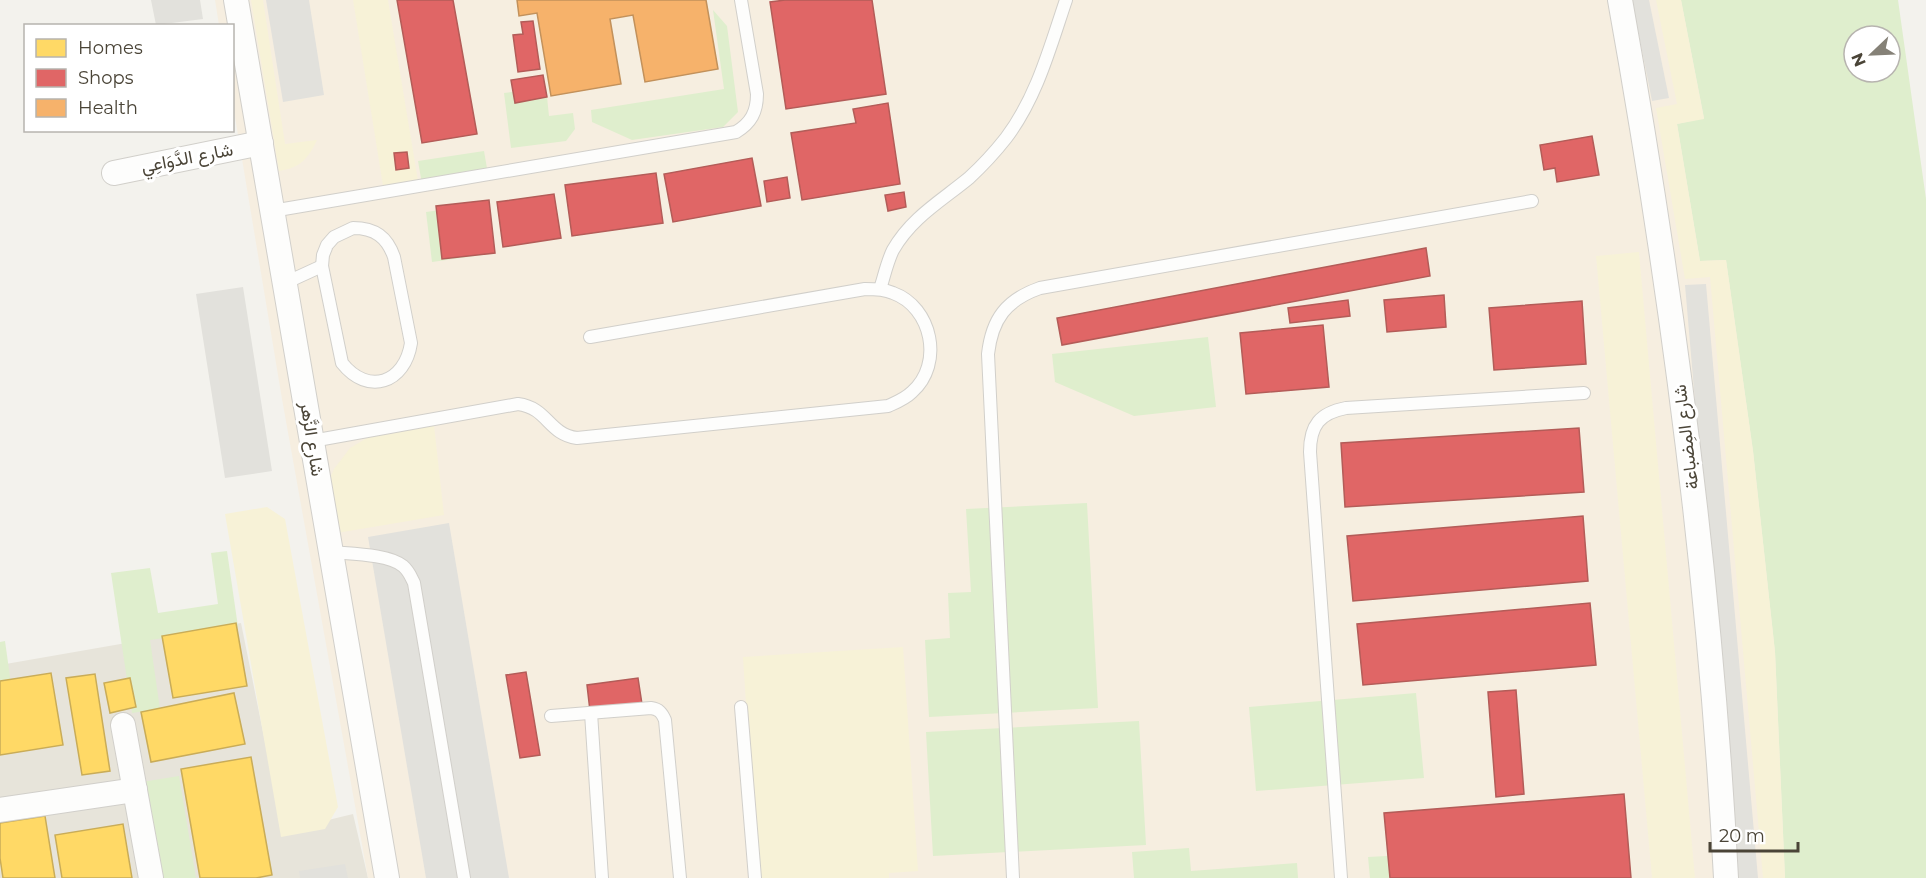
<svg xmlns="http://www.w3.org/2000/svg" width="1926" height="878" font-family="Montserrat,Vazirmatn,sans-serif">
<rect width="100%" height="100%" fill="#f3f2ed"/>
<path fill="#e7e4da" d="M241,623l42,208 70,-17 15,64h-368v-213z"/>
<path fill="#f6eee0" d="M215,0h1541l100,878h-1488l-86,-479 -49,-294 -1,-79 -13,-1z"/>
<g fill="#dfeecd" fill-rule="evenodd">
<path d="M1681,0h217l28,199v679h-141l-10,-226 -22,-201 -27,-191 -26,1 -23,-137 27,-6zM1854,36h36v36h-36z"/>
<path d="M713,10l14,16 11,86 -15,15 -91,13 -40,-18 -1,-12 133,-21z"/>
<path d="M546,87l3,29 24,-3 2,16 -9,12 -55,7 -7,-55z"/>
<path d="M484,151l4,23 -66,10 -4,-23z"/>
<path d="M483,204l7,50 -58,8 -6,-50z"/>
<path d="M1208,337l8,70 -82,9 -79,-34 -3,-28z"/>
<path d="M1087,503l11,205 -169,9 -4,-77 25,-2 -2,-45 23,-1 -5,-83z"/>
<path d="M227,551l11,76 -88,13 10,69 -28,4 -21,-140 39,-5 8,45 60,-9 -7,-51z"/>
<path d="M5,641l7,50 -12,2v-51z"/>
<path d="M1416,693l8,85 -168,13 -7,-84z"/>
<path d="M1139,721l7,124 -213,11 -7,-124z"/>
<path d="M179,776l17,102h-38l-16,-96z"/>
<path d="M1189,848l2,23 106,-8 1,15h-164l-2,-26z"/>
<path d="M1478,851l2,27h-110l-2,-21z"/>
</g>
<g fill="#f7f2d7">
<path d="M251,0h12l22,144 32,-4c-9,19 -17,28 -38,31z"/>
<path d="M353,0h35l31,187 -35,5z"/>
<path d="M1656,0h25l23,119 -27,5 23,137 26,-1 27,191 22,201 10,226h-22l-53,-601 -25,2 -29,-171 21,-4z"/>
<path d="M1639,252l56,626h-43l-56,-622z"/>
<path d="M434,425l10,90 -113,19 -7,-43 10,-22 16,-21 22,-13z"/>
<path d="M267,507l18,12 53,288 -13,22 -44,8 -56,-323z"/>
<path d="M903,647l15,224 -29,2v5h-132l-14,-221z"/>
</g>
<g fill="#e2e1dc">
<path d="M151,0h49l3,19 -47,6z"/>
<path d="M266,0h43l15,95 -41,7z"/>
<path d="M1632,0h17l20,98 -17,3z"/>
<path d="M1706,284l52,594h-22l-51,-593z"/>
<path d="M243,287l29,184 -47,7 -29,-184z"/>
<path d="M449,523l60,355h-83l-58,-341z"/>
<path d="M345,864l3,14h-48l-1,-7z"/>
</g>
<g fill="#ffd966" stroke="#c9ac58" stroke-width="1.5">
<path d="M236,623l11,63 -74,12 -11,-62z"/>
<path d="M51,673l12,72 -63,10v-74z"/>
<path d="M95,674l15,97 -28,4 -16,-97z"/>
<path d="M130,678l6,29 -26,6 -6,-30z"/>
<path d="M234,693l11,51 -94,18 -10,-50z"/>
<path d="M251,757l21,118 -16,3h-56l-19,-109z"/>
<path d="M45,816l10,62h-52l-3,-20v-35z"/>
<path d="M123,824l9,54h-70l-7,-43z"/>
</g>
<g fill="#e06666" stroke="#b35c58" stroke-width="1.5">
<path d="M397,0h56l24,134 -55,9z"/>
<path d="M785,0h87l14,94 -100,15 -16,-107z"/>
<path d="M533,21l7,48 -22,3 -5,-37 10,-1 -2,-12z"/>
<path d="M543,75l4,22 -32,6 -4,-23z"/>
<path d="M888,103l12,81 -98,16 -11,-67 65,-10 -3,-14z"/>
<path d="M1592,136l7,39 -42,7 -2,-14 -11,2 -4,-25z"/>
<path d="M407,152l2,16 -13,2 -2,-17z"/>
<path d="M752,158l9,48 -88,16 -9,-48z"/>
<path d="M656,173l7,50 -91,13 -7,-51z"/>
<path d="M787,177l3,21 -23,4 -3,-21z"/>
<path d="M904,192l2,15 -18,4 -3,-16z"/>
<path d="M554,194l7,44 -58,9 -6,-45z"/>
<path d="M489,200l6,53 -53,6 -6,-53z"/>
<path d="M1426,248l4,28 -368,69 -5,-27z"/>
<path d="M1444,295l2,32 -59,5 -3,-32z"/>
<path d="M1348,300l2,16 -60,7 -2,-15z"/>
<path d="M1582,301l4,63 -92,6 -5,-62z"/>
<path d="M1323,325l6,62 -83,7 -6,-61z"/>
<path d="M1579,428l5,64 -239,15 -4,-64z"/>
<path d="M1583,516l5,65 -235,20 -6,-65z"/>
<path d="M1590,603l6,62 -233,20 -6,-61z"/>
<path d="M526,672l14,83 -20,3 -14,-83z"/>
<path d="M638,678l4,26 -52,7 -3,-26z"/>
<path d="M1516,690l8,104 -28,3 -8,-105z"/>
<path d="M1624,794l7,84h-241l-6,-65z"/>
</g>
<path fill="#f6b26b" stroke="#c2915b" stroke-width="1.5" d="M517,0h189l12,69 -73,13 -12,-67 -23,4 11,65 -70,12 -14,-83 -18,3z"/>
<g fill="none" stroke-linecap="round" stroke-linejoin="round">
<g stroke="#d1cfca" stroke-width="14">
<g id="lane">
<path d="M272,211l464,-79c15,-9 21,-20 21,-38l-16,-94"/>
<path d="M353,228c22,0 34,9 41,29l17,86c-6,40 -43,53 -69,20l-20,-97 1,-11 4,-10 7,-8z"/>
<path d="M285,283l37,-17"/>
<path d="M880,289c4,-12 7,-27 13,-39 18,-32 48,-49 76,-72 13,-12 26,-26 37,-40 31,-41 44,-91 60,-138"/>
<path d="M312,441l206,-37c30,4 30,30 59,34l311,-32c9,-4 17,-7 24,-14 32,-28 20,-85 -19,-99 -9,-4 -18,-4 -28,-4l-275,48"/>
<path d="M331,552c20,2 57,2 72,14 6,5 8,11 11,17l50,295"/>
<path d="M741,707l14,171"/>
<path d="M591,713l11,165"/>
<path d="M551,716l100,-8c8,1 11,5 14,12l15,158"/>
<path d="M1013,878l-25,-524c4,-35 18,-54 52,-66l492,-87"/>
<path d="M1341,878l-31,-426c0,-27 10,-39 36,-44l238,-15"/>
</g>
</g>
<g stroke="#d1cfca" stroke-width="26">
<g id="street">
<path d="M236,0l151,878"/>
<path d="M1620,0c52,290 91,584 106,878"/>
<path d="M114,173l147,-30"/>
<path d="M123,725l28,153"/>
<path d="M0,810l135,-20"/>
</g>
</g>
<use href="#lane" stroke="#fdfdfc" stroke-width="12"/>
<use href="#street" stroke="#fdfdfc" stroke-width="24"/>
</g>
<g text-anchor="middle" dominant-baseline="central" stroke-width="6" stroke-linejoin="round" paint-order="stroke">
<g font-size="18" fill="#4a4437" stroke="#fff">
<text transform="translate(187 158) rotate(-11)">شارع الدَّوَاعِي</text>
<text transform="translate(1686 437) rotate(-97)">شارع المِضباعة</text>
<text transform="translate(312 439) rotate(81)">شارع الزَّهر</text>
</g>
</g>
<rect x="24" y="24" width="210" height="108" fill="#ffffff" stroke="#b7b4af" stroke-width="1.5"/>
<rect x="36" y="39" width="30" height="18" fill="#ffd966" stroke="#b7b4af" stroke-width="1.5"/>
<text x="78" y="54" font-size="18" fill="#4a4437">Homes</text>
<rect x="36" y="69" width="30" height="18" fill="#e06666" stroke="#b7b4af" stroke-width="1.5"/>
<text x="78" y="84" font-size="18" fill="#4a4437">Shops</text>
<rect x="36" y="99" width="30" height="18" fill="#f6b26b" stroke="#b7b4af" stroke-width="1.5"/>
<text x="78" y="114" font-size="18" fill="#4a4437">Health</text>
<g transform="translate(1872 54) rotate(247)"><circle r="28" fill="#ffffff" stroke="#b7b4af" stroke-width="1.5"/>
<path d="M0-4.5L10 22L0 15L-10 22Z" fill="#858177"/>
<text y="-9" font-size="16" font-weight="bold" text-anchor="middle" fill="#4a4437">N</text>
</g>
<path d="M1710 842v9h88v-9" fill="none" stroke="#4a4437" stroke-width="3"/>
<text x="1719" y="842" font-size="18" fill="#4a4437" stroke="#ffffff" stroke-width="4.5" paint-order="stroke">20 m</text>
</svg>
